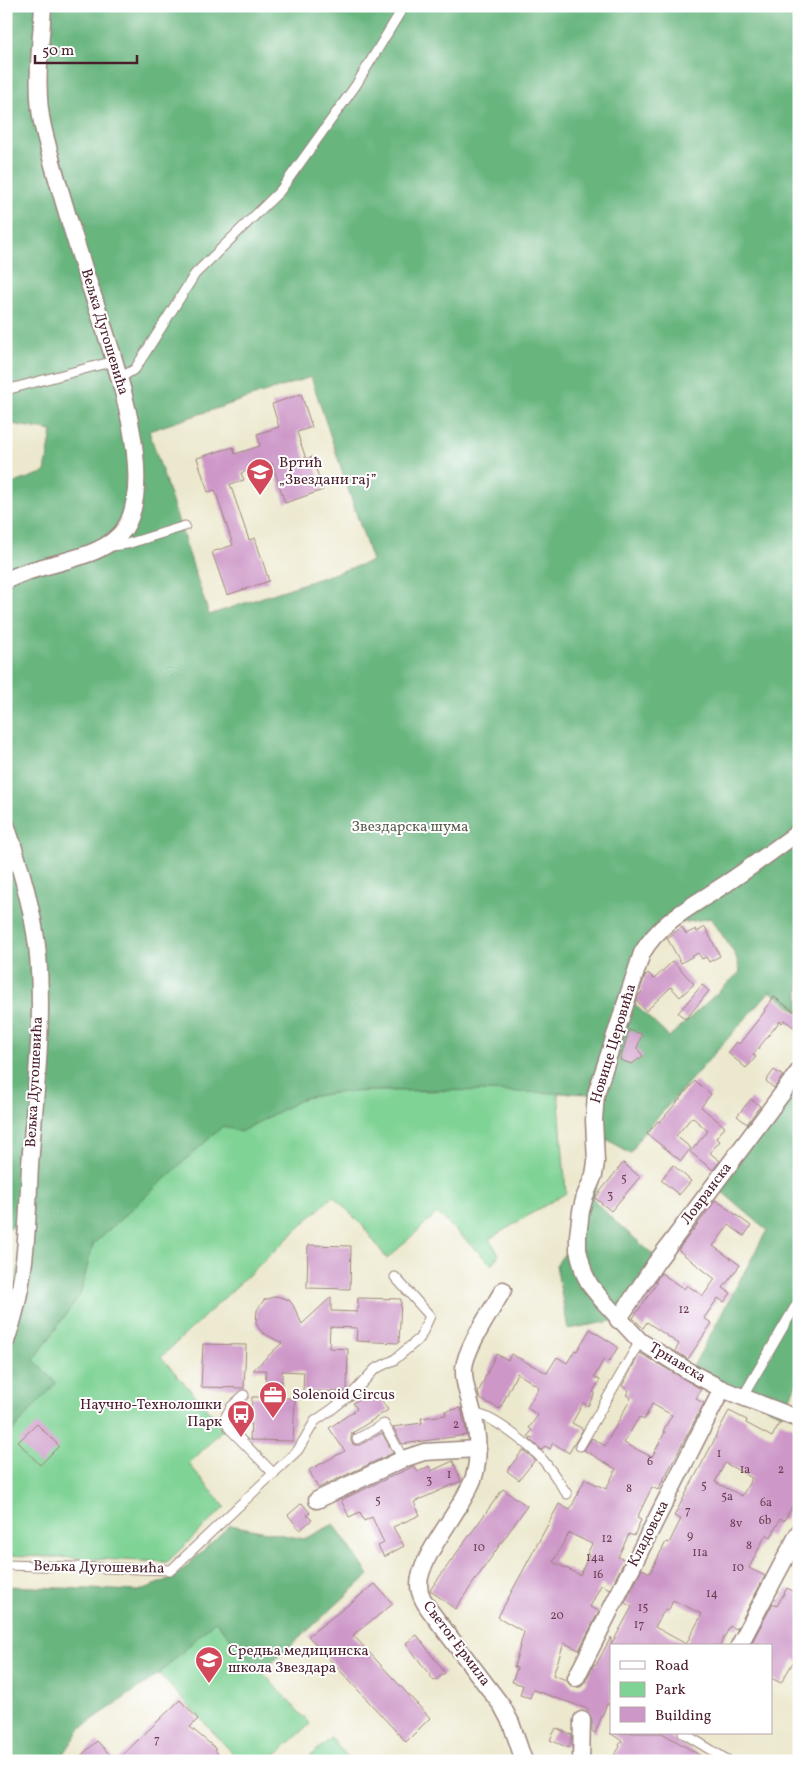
<svg xmlns="http://www.w3.org/2000/svg" width="805" height="1767" font-family="Vollkorn,serif">
<rect width="100%" height="100%" fill="#fff"/>
<filter id="ink" filterUnits="userSpaceOnUse"><feTurbulence type="fractalNoise" baseFrequency=".02" numOctaves="2"/><feDisplacementMap in="SourceGraphic" scale="10" xChannelSelector="R" yChannelSelector="G"/><feConvolveMatrix kernelMatrix="1 2 1 2 8 2 1 2 1" color-interpolation-filters="sRGB"/></filter>
<filter id="wash" filterUnits="userSpaceOnUse"><feTurbulence type="fractalNoise" baseFrequency=".0096" numOctaves="4" result="noise"/><feDisplacementMap in="SourceGraphic" scale="20" xChannelSelector="R" yChannelSelector="G"/><feGaussianBlur stdDeviation="1.12" result="paint"/><feColorMatrix in="noise" values="0 0 0 0 0 0 0 0 0 0 0 0 0 0 0 0 0 1.4 0 .05"/><feComposite in="paint" operator="in"/></filter>
<g filter="url(#wash)">
<rect width="100%" height="100%" fill="#ece8cd"/>
<g fill="#7fd395" stroke="#647960">
<path d="M558,1090l8,103 -77,46 10,15 -7,11 -55,-52 -50,46 -24,-33 -30,-30 -172,161 63,71 -35,36 36,43 -58,55 -161,-7v-117l28,-78 46,-66 13,-50 130,-119 17,6 64,-33 28,-5 35,-2z"/>
<path d="M215,1621l95,103 -40,37h-30l-81,-87z"/>
<path d="M331,1738l20,23h-46z"/>
</g>
<g fill="#67b57e" stroke="#586a54" fill-rule="evenodd">
<path d="M6,6h793v1007l-29,-22 -129,145 -11,18 -23,-15 -14,60 23,23 41,36 142,-187v307l-17,36 -92,-42 77,-142 -53,-45 -96,135 -50,9 -12,-64 22,-29 17,-70 1,-72 -156,-4 -73,1 -35,2 -28,5 -64,34 -17,-6 -130,118 -13,50 -46,66 22,23 -50,55v-97l20,-114h-20v-741l39,-14 7,-41 -46,-8zM311,377l61,184 -163,54 -60,-184zM711,918l25,38 4,16 -71,65 -41,-39 35,-72z"/>
<path d="M334,1524l35,51 -107,97 -47,-51 -56,53 -77,53 -23,34h-53v-175l133,5 36,-14 55,-52 74,14z"/>
</g>
<g id="blocks">
<g fill="#cd97c8" fill-rule="evenodd">
<path d="M301,394l11,33 -15,5 9,27 6,-2 11,33 -38,13 -13,-40 -31,10 3,7 -14,4 19,56 6,-2 14,43 -42,14 -15,-43 21,-7 -18,-55 -7,2 -11,-34 36,-11 2,7 25,-8 -3,-12 22,-7 -7,-23z"/>
<path d="M682,927l4,7 10,-5 1,3 8,-5 15,29 -11,6 -3,-5 -4,2 -4,-6 -17,10 -14,-25z"/>
<path d="M673,961l21,23 -14,13 -9,-10 -25,24 -9,-10 1,-5 4,-4 -2,-2 5,-14 3,-3 6,6z"/>
<path d="M702,985l7,6 -23,28 -8,-6z"/>
<path d="M774,997l25,18v16l-15,-11 -2,3 -2,-2 -27,34 3,2 -10,11 -18,-15 9,-11 2,2 26,-33 -1,-1z"/>
<path d="M629,1030l13,4 -5,14 6,8 -11,8 -12,-4z"/>
<path d="M774,1070l9,6 -9,12 -8,-7z"/>
<path d="M695,1081l16,13 -10,13 24,20 -9,11 4,3 -10,12 10,8 -7,9 -23,-18 18,-21 -16,-14 -16,19 15,12 -10,13 -34,-27 11,-13 2,1z"/>
<path d="M751,1099l9,7 -13,18 -10,-8z"/>
<path d="M623,1163l17,14 -29,34 -16,-13z"/>
<path d="M673,1165l18,16 -12,14 -18,-15z"/>
<path d="M716,1200l35,26 -7,10 -15,-11 -16,21 27,19 -17,23 8,5 -7,9 -6,-4 -14,20 8,5 -24,36 -13,-8 4,-7 -32,-22 -4,6 -10,-10 24,-35 -2,-1 6,-9 23,16 3,-4 16,11 12,-17 -37,-29z"/>
<path d="M308,1245l43,1 -1,43 -43,-1z"/>
<path d="M277,1296l12,4 4,5 9,19 29,-27v14l26,1 1,-14 43,1 -2,44 -43,-2 1,-13 -27,-1 -1,21 19,1 -1,41 -3,2 -41,-1 1,-19 -22,-1v27h13l-2,43 -43,-1 2,-43h13l1,-27h-13l29,-27 -19,-10 -4,-4 -3,-6 1,-13 7,-10z"/>
<path d="M590,1329l28,18 -9,15 -5,-3 -10,18 6,3 -7,12 2,1 -7,13 -5,-3 -11,20 11,6 -14,24 -16,-10 -3,6 -5,-3 -3,4 -12,-10 2,-2 -4,-2 4,-6 -3,-2 9,-13 -11,-7 12,-21 -22,-14 -17,36 -20,-10 -2,-6 18,-39 12,6 3,-6 36,19 10,-16 10,6 8,-13 2,1z"/>
<path d="M203,1344l43,1 -2,43 -43,-1z"/>
<path d="M640,1353l61,36 -5,10 8,4 -46,87 -6,-3 -15,31 4,2 -7,16 -5,-2 -11,23 7,3 -15,29 -9,-4 -11,22 9,4 -20,39 -15,-7 -11,32 13,5 6,7h9l4,-4 9,-19 2,1 15,-28v8l21,-38 -7,-4 17,-34 8,4 16,-31 3,1 12,-24 -7,-3 42,-79h-1l14,-26 18,9 -1,3 26,14 8,-15 19,7v65l-15,27 -4,-2 -9,18 -5,-3 -17,34 16,8 -28,53 -7,-3 -10,20h-109v53l-1,5h-3l-12,29 -3,-2v-11l-4,-8v-3l-55,-19 -3,8 -10,-3 3,-10 -11,-3 5,-14 -3,-1 10,-35 -26,-15 61,-113 11,6 15,-31 21,10 10,-20 -32,-19 8,-12 13,8 26,-48 -5,-3 3,-5 -7,-4zM652,1404l20,11 -9,16 2,1 -13,25 -28,-14 15,-26 5,3zM725,1463l27,15 -10,18 -27,-14zM569,1533l23,11 -5,10 2,1 -9,20 -27,-13zM673,1600l29,14 -16,30 -31,-17 10,-18 4,1z"/>
<path d="M367,1394l3,6 8,-5 10,15 -37,24 4,-1 -4,3v6l3,3h6l22,-12 11,20 -75,35 -9,-18 36,-19 -16,-23 28,-19 -4,-6z"/>
<path d="M461,1408l6,27 -65,9 -9,-17 29,-4 -1,-5 25,-3 -1,-4z"/>
<path d="M37,1424l22,22 -19,19 -22,-23z"/>
<path d="M523,1450l12,10 -16,20 -12,-9z"/>
<path d="M453,1461l8,20 -47,21 6,13 -27,12 11,19 -20,11 -6,-11 6,-3 -12,-26 -8,4 -4,-9 -11,5 -8,-17 73,-34 4,6 11,-6 2,5z"/>
<path d="M503,1489l24,17 -72,103 -25,-19z"/>
<path d="M302,1503l8,10 -3,2 5,5 -12,10 -12,-15z"/>
<path d="M375,1584l18,20 -40,31 77,83 -24,24 -98,-106z"/>
<path d="M787,1588l12,6v67l-4,-2 -14,24 -10,-5v-32h-21l23,-43 4,3z"/>
<path d="M417,1635l28,38 -11,8 -28,-38z"/>
<path d="M180,1700l18,19 -8,8 24,20 8,14h-106z"/>
<path d="M556,1728l16,7 -3,13 -19,-8z"/>
<path d="M610,1733h52l48,28h-100l10,-14 -1,-2 3,-4z"/>
<path d="M97,1741l19,20h-41z"/>
</g>
</g>
</g>
<g filter="url(#ink)">
<use href="#blocks" fill-opacity="0" stroke="#9b847c" stroke-width="1"/>
<g fill="none" stroke-linecap="round" stroke-linejoin="round">
<g stroke="#9b847c" stroke-width="11">
<g id="lane">
<path d="M120,378l15,-9 60,-95 85,-83 76,-106 48,-79"/>
<path d="M6,390l108,-29"/>
<path d="M111,546l16,-2 58,-18"/>
<path d="M244,1395l-13,12 -6,11 4,10 45,46"/>
<path d="M742,1398l57,-98"/>
<path d="M473,1414c16,-2 58,33 69,45 9,10 17,23 25,35"/>
<path d="M357,1439l27,-15 19,35"/>
<path d="M580,1446l60,-105"/>
<path d="M6,1565l165,5 127,-120 17,-29 16,-11 23,-18 21,-23 19,-9 26,-22 10,-22 -35,-39"/>
<path d="M683,1733l46,28"/>
</g>
</g>
<g stroke="#9b847c" stroke-width="19">
<g id="street">
<path d="M6,581c33,-20 97,-19 119,-53 36,-58 -23,-201 -42,-263 -14,-45 -29,-92 -40,-138 -9,-39 -2,-81 0,-121"/>
<path d="M6,825c13,37 26,81 31,121 8,70 -2,149 -7,219 -3,59 -3,120 -24,176"/>
<path d="M799,832c-24,17 -48,35 -72,51 -31,21 -66,37 -85,70l-46,141 -2,26 2,42 -2,13 -9,21 -4,15 -3,25v14l6,23 6,12 12,15 38,41 50,31 32,17 77,30"/>
<path d="M503,1290c-11,20 -37,57 -39,78 -1,12 3,23 6,34 7,24 11,51 4,75 -11,32 -55,79 -55,108 0,10 6,19 12,27l71,94 9,17 13,38"/>
<path d="M618,1320l37,-56 144,-193"/>
<path d="M317,1500l86,-41 21,-7 54,-3"/>
<path d="M739,1646l60,-114"/>
<path d="M576,1678l146,-289"/>
<path d="M581,1761l1,-41"/>
</g>
</g>
<use href="#lane" stroke="#fff" stroke-width="9"/>
<use href="#street" stroke="#fff" stroke-width="16"/>
</g>
</g>
<defs>
<g id="school-pin" transform="scale(1.4375)"><path d="M0 17L-7.5 6A9.5 9.5 0 1 1 7.5 6Z" fill="#d1495b" stroke="#fff"/><path d="M0-5L7-2L0 1L-7-2ZM-4 1L0 2.5L4 1V4Q0 6-4 4Z" fill="#fff"/></g>
<g id="office-pin" transform="scale(1.4375)"><path d="M0 17L-7.5 6A9.5 9.5 0 1 1 7.5 6Z" fill="#d1495b" stroke="#fff"/><path d="M-6-3h4V-5.5h4V-3h4V5H-6ZM-1-4.5V-3h2v-1.5ZM-6 0V1H6V0Z" fill="#fff"/></g>
<g id="bus-pin" transform="scale(1.4375)"><path d="M0 17L-7.5 6A9.5 9.5 0 1 1 7.5 6Z" fill="#d1495b" stroke="#fff"/><path d="M-5-6H5V4H4V6H2V4H-2V6H-4V4H-5ZM-3.5-4V0h7V-4ZM-3.5 1.2v1.5H-2V1.2ZM2 1.2v1.5H3.5V1.2Z" fill="#fff"/></g>
</defs>
<g fill-rule="evenodd">
<use href="#school-pin" x="260" y="472"/>
<use href="#office-pin" x="273" y="1395"/>
<use href="#bus-pin" x="241" y="1414"/>
<use href="#school-pin" x="209" y="1660"/>
</g>
<g text-anchor="middle" dominant-baseline="central" stroke-width="4" stroke-linejoin="round" paint-order="stroke">
<g font-size="12" fill="#6b3d52">
<text x="624" y="1179">5</text>
<text x="610" y="1196">3</text>
<text x="684" y="1310">12</text>
<text x="456" y="1425">2</text>
<text x="719" y="1454">1</text>
<text x="650" y="1462">6</text>
<text x="745" y="1470">1a</text>
<text x="781" y="1470">2</text>
<text x="449" y="1475">1</text>
<text x="429" y="1481">3</text>
<text x="704" y="1486">5</text>
<text x="629" y="1489">8</text>
<text x="727" y="1497">5a</text>
<text x="378" y="1501">5</text>
<text x="766" y="1503">6a</text>
<text x="688" y="1511">7</text>
<text x="765" y="1521">6b</text>
<text x="736" y="1524">8v</text>
<text x="690" y="1536">9</text>
<text x="607" y="1539">12</text>
<text x="749" y="1546">8</text>
<text x="479" y="1548">10</text>
<text x="700" y="1553">11a</text>
<text x="595" y="1558">14a</text>
<text x="738" y="1568">10</text>
<text x="598" y="1575">16</text>
<text x="712" y="1594">14</text>
<text x="643" y="1608">15</text>
<text x="557" y="1616">20</text>
<text x="639" y="1625">17</text>
<text x="157" y="1740">7</text>
</g>
<g font-size="15" fill="#4a1f2b" stroke="#fff">
<text transform="translate(104 332) rotate(73)">Вељка Дугошевића</text>
<text transform="translate(614 1044) rotate(-73)">Новице Церовића</text>
<text transform="translate(35 1082) rotate(-87)">Вељка Дугошевића</text>
<text transform="translate(707 1194) rotate(-53)">Ловранска</text>
<text transform="translate(677 1363) rotate(31)">Трнавска</text>
<text transform="translate(649 1534) rotate(-63)">Кладовска</text>
<text transform="translate(99 1568) rotate(1)">Вељка Дугошевића</text>
<text transform="translate(456 1644) rotate(53)">Светог Ермила</text>
</g>
<g font-size="15" fill="#4a1f2b" stroke="#fff" text-anchor="start">
<text x="279" y="463">Вртић<tspan x="279" dy="17">„Звездани гај”</tspan></text>
<text x="292" y="1395">Solenoid Circus</text>
<text x="222" y="1405" text-anchor="end">Научно-Технолошки<tspan x="222" dy="17">Парк</tspan></text>
<text x="228" y="1651">Средња медицинска<tspan x="228" dy="17">школа Звездара</tspan></text>
</g>
<g font-size="15" fill="#5d5e50" stroke="#fff">
<text x="410" y="827">Звездарска шума</text>
</g>
</g>
<rect width="805" height="1767" fill="none" stroke="#fff" stroke-width="25"/>
<rect x="610" y="1644" width="162" height="90" fill="#ffffff" stroke="#b7a5aa"/>
<rect x="620" y="1661" width="25" height="8" fill="#ffffff" stroke="#b7a5aa"/>
<text x="655" y="1670" font-size="15" fill="#4a1f2b">Road</text>
<rect x="620" y="1682" width="25" height="15" fill="#7fd395" stroke="#b7a5aa"/>
<text x="655" y="1694" font-size="15" fill="#4a1f2b">Park</text>
<rect x="620" y="1707" width="25" height="15" fill="#cd97c8" stroke="#b7a5aa"/>
<text x="655" y="1720" font-size="15" fill="#4a1f2b">Building</text>
<path d="M35 55v8h102v-8" fill="none" stroke="#4a1f2b" stroke-width="2.5"/>
<text x="42" y="55" font-size="15" fill="#4a1f2b" stroke="#ffffff" stroke-width="4" paint-order="stroke">50 m</text>
</svg>
